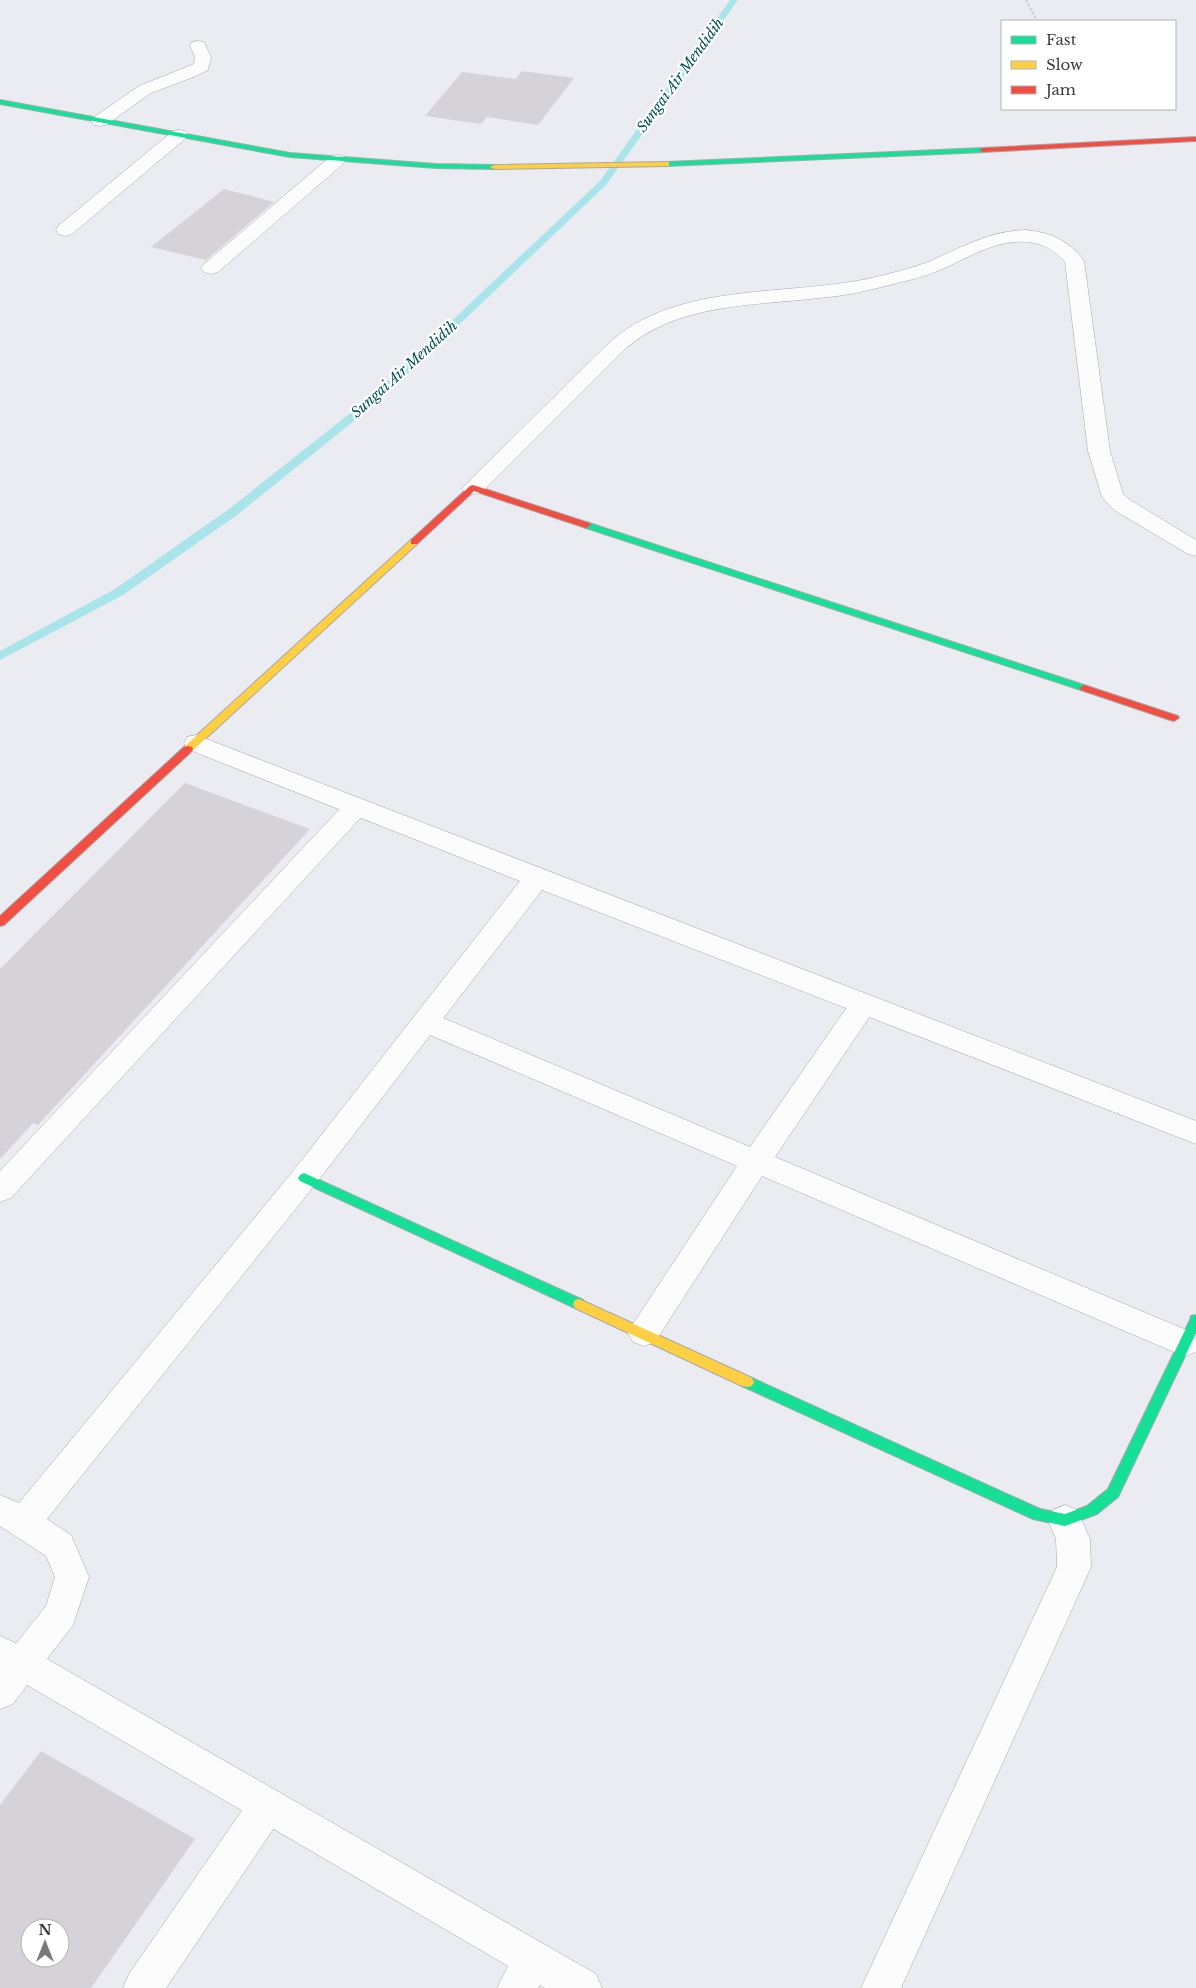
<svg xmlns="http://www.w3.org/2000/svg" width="1196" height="1988" font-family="'Libre Baskerville',serif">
<rect width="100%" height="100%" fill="#eaecf2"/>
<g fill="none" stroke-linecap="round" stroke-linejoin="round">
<path fill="#a8e4ea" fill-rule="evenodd" d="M730,0h8l-132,185 -226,215 -143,115 -114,80 -123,65v-9l115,-62 114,-80 143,-113 228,-215z"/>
</g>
<g fill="#d5d3d7" fill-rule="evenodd">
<path d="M522,71l52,7 -36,47 -51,-8 -6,7 -56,-8 37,-44 54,7z"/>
<path d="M224,189l50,13 -68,58 -55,-13z"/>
<path d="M185,783l125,46 -272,296 -5,-2 -33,36v-190z"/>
<path d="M41,1751l154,88 -104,149h-91v-183zM30,1928h30v30h-30z"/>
</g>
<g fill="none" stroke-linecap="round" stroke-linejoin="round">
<g stroke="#a7a8ad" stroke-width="1">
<g id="lane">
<path d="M198,41l6,1 7,15 -3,13 -12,6 -45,17 -45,32 -6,1 -6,-1 -3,-4 3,-4 45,-31 55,-22 1,-7 -5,-11 2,-4z"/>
<path d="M179,130l6,1 3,4 -3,4 -113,95 -7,2 -7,-2 -2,-4 2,-4 115,-95z"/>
<path d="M337,155l6,1 3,4 -3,4 -125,108 -7,2 -7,-2 -3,-4 3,-4 127,-108z"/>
<path d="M1025,230c24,2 44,10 59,31l26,190 13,43 7,6 66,40v16l-8,-2 -74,-44 -12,-13 -14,-46 -23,-189c-14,-16 -30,-22 -51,-20 -26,2 -50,18 -74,28 -14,6 -29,10 -43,13 -26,7 -52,13 -78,15 -67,8 -142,5 -195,52l-143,143 -8,1 -8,-1 -3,-5 148,-146c71,-63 184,-44 270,-66 16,-4 32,-8 48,-14 32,-14 61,-31 97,-32z"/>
<path d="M356,799l9,2 4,6 -4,6 -354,385 -11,4v-31l347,-370z"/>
<path d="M864,994l10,3 4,7 -103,153 421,177v18l-11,4 -11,-4 -412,-176 -107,166 -11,4 -11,-4 -5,-9 5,-9 104,-158 -321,-137 -4,-7 4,-7 10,-3 10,3 314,132 104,-150z"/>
<path d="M0,1636l35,16 6,12 -6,12 -12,4 -23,-10z"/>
<path d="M267,1788l13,5 5,13 -5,13 -114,169h-43l6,-14 125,-181z"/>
</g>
</g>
<g stroke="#a7a8ad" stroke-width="1">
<g id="street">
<path d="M196,735l1000,386v23l-654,-254 -228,296 -267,333 24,16 18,42 -16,48 -26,34 549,315 6,14h-57l-5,-3 -2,3h-41l11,-22 -481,-281 -14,19 -13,5v-45l46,-58 9,-29 -9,-21 -46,-30v-31l19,8 275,-333 226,-289 -333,-132 -3,-6 3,-6z"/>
<path d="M1065,1505l12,5 13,29 1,28 -190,421h-40l196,-421 -1,-28 -8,-19 5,-10z"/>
</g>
</g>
<g stroke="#a7a8ad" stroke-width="2">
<g id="fast">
<path d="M0,100l290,53 146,11 58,1 4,2 -4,2 -58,-1 -146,-11 -290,-53z"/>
<path d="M983,148h3v4l-320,14 -4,-2 4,-2z"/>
<path d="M586,522l501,164 2,2 -2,2h-6l-498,-163v-4z"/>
<path d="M304,1173l279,127 2,4 -2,4 -4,1 -4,-1 -275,-127 -2,-3 2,-3z"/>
<path d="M1196,1315v18l-78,164 -21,17 -32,12 -32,-7 -291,-133 -2,-4 2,-4 5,-1 5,1 288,131 25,5 22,-8 21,-17 82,-169 1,-4z"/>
</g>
</g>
<g stroke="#a7a8ad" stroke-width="2">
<g id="slow">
<path d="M666,162h3v4l-175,3 -4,-2 4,-2z"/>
<path d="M414,539l3,1v4l-225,207h-8l-1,-2 1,-2 227,-207z"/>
<path d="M579,1299l173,79 2,4 -2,4 -5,1 -5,-1 -167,-78 -2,-4 2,-4z"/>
</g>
</g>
<g stroke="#a7a8ad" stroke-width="2">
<g id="jam">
<path d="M1196,137v4l-213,11 -4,-2 4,-2z"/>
<path d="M473,485l116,38 2,2 -5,3 -3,-1 -109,-36 -57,53h-6v-4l59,-54z"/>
<path d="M1084,685l94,31 1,2 -5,3 -4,-1 -89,-30 -2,-2z"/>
<path d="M188,746l4,1 1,2 -1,2 -188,174 -4,1v-10l184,-169z"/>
</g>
</g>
<path stroke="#cacccd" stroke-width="2" stroke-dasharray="2.5 2" stroke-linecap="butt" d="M1026,0l11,21"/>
<use href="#lane" fill="#fcfcfd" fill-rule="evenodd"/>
<use href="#street" fill="#fcfcfd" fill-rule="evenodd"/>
<use href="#fast" fill="#16e098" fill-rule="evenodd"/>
<use href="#slow" fill="#ffcf43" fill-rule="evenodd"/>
<use href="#jam" fill="#f24e42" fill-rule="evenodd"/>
</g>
<g text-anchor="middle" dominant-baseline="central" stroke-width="4.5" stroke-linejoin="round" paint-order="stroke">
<g font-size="14" font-style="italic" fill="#005155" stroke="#fff">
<text transform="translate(680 75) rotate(-54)">Sungai Air Mendidih</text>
<text transform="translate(404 369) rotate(-42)">Sungai Air Mendidih</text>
</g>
</g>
<rect x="1001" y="20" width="175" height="90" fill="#ffffff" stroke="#b1b1b3"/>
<rect x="1011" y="36" width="25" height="8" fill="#16e098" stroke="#b1b1b3"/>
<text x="1046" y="45" font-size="15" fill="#3b3c40">Fast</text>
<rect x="1011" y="61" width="25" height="8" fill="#ffcf43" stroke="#b1b1b3"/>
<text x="1046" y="70" font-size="15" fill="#3b3c40">Slow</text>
<rect x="1011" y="86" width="25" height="8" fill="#f24e42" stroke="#b1b1b3"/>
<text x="1046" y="95" font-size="15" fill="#3b3c40">Jam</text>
<g transform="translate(45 1943)"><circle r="24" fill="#ffffff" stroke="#b1b1b3"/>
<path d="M0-4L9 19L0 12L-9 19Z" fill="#787a7e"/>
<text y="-8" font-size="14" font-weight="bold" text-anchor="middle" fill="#3b3c40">N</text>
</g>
</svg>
